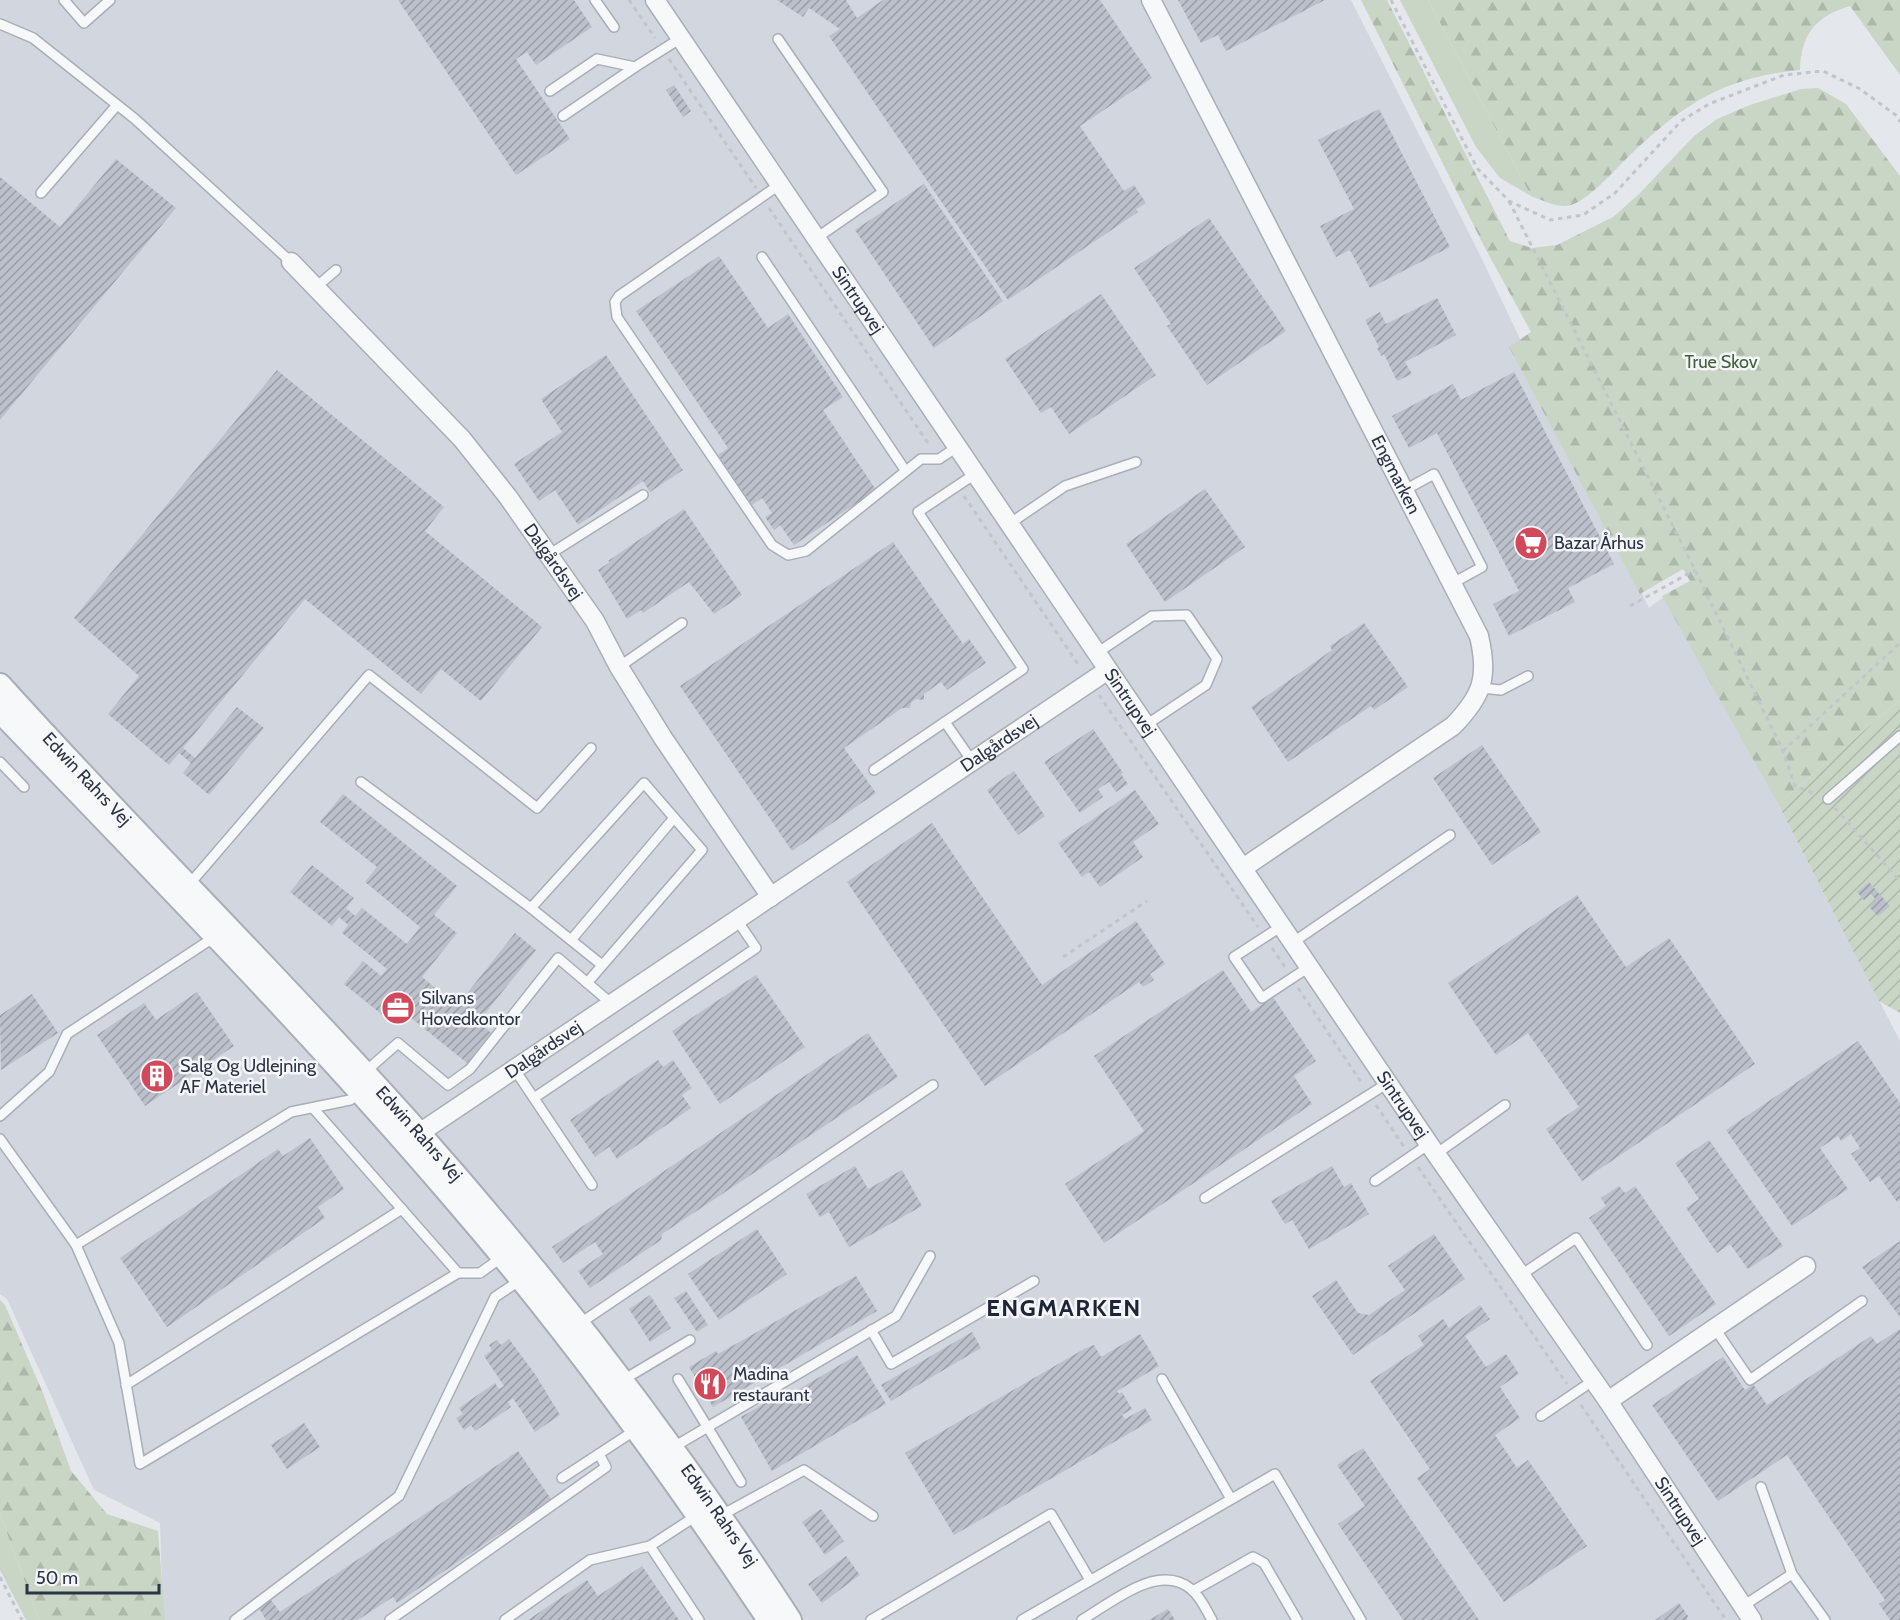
<svg xmlns="http://www.w3.org/2000/svg" width="1900" height="1620" font-family="Cabin,sans-serif">
<defs>
<pattern id="forest-firs" width="22" height="20" patternUnits="userSpaceOnUse" patternTransform="scale(1.5)"><rect width="22" height="20" fill="#c9d6c5"/><path d="M5 1l3.5 6h-7zM16 11l3.5 6h-7z" fill="#adb8ab"/></pattern>
<pattern id="garden-furrows" width="10" height="10" patternUnits="userSpaceOnUse" patternTransform="scale(1.5)"><rect width="10" height="10" fill="#c9d6c5"/><path d="M-1 1l2-2M0 10L10 0M9 11l2-2" fill="none" stroke="#adb8ab"/></pattern>
<pattern id="building-hatch" width="6" height="6" patternUnits="userSpaceOnUse" patternTransform="scale(1.5)"><rect width="6" height="6" fill="#bbc0ca"/><path d="M-1 1l2-2M0 6l6-6M5 7l2-2" fill="none" stroke="#989da6"/></pattern>
</defs>
<rect width="100%" height="100%" fill="#e4e7ec"/>
<path fill="#d2d6de" d="M0,0h1351l127,251 171,357 20,-15 231,448v579h-1735l-2,-7 -3,-90 -66,-33 -87,-191 -7,-5z"/>
<g fill="#c9d6c5">
<path d="M1400,0h28l103,196 -31,-18 -24,-31z"/>
<path d="M0,1514l39,106h-13l-26,-50z"/>
</g>
<g fill="url(#forest-firs)">
<path d="M1361,0h26l123,241 22,7 25,-3 56,-28 26,-23 55,-58 23,-17 33,-14 51,-16 17,-1 28,16 54,72v524l-122,104 -116,-208 28,-15 -7,-12 -43,25 -131,-247 22,-15 -46,-84z"/>
<path d="M1428,0h472v75l-50,-69c-34,10 -49,28 -50,64 -79,7 -121,37 -176,91 -13,13 -36,39 -53,44 -12,4 -29,-5 -40,-9z"/>
<path d="M0,1300l5,5 38,88 28,78 36,43 51,17 7,89h-126l-39,-106z"/>
</g>
<path fill="url(#garden-furrows)" d="M1900,700v313l-21,-12 -101,-197z"/>
<g fill="url(#building-hatch)">
<path d="M398,0h176l18,27 -56,38 -9,-13 -11,7 54,80 -54,36z"/>
<path d="M777,0h69l11,18 26,-18h217l52,78 -72,48 44,65 10,-6 12,18 -10,6 2,3 -130,88 -179,-264 11,-7 -31,-21 -6,9z"/>
<path d="M1178,0h147l-99,51 -8,-16 -17,8z"/>
<path d="M674,85l17,26 -8,6 -17,-27z"/>
<path d="M1379,109l71,138 -80,41 -20,-38 -14,7 -16,-31 34,-17 -36,-69z"/>
<path d="M116,159l60,49 -176,212v-243l60,50z"/>
<path d="M924,184l79,117 -69,47 -79,-118z"/>
<path d="M1209,218l77,113 -79,54 -40,-59 4,-2 -37,-56z"/>
<path d="M719,256l49,72 20,-14 55,83 -20,13 53,80 -82,55 -14,-20 -6,5 -9,-13 7,-4 -10,-15 -10,7 -34,-50 10,-7 -92,-137z"/>
<path d="M1101,294l55,81 -87,59 -18,-27 -10,6 -36,-54z"/>
<path d="M1437,298l19,37 -51,27 7,12 -15,7 -13,-27 -3,2 -4,-8 2,-1 -14,-27 15,-8 6,12z"/>
<path d="M606,355l77,115 -33,22 -7,-11 -65,44 -23,-35 -16,11 -25,-37 48,-32 -21,-33z"/>
<path d="M277,370l167,137 -19,24 117,96 -61,74 -40,-32 -20,25 -116,-95 -122,149 12,10 42,-51 27,21 -55,67 -26,-22 8,-10 -12,-10 -10,12 -61,-51 31,-38 -65,-58z"/>
<path d="M1514,372l100,192 -46,24 7,14 -66,34 -16,-32 26,-13 -82,-158 -28,15 -17,-32 61,-32 8,16z"/>
<path d="M1205,489l40,58 -80,55 -39,-58z"/>
<path d="M684,509l58,86 -28,19 -25,-32 -46,31 -2,-3 -14,9 -29,-49 12,-8 -2,-1z"/>
<path d="M893,542l70,102 6,-5 17,24 -39,27 -6,-8 -17,12v6l-8,-1 -5,4 -1,5h-8l-58,40 32,45 -84,58 -112,-165z"/>
<path d="M1364,623l44,64 -34,23 -3,-4 -83,56 -37,-55 81,-57 -2,-4z"/>
<path d="M1093,729l30,44 -2,1 7,10 -12,8 -7,-10 -11,7 5,8 -23,16 -36,-51z"/>
<path d="M1482,745l59,87 -49,33 -59,-87z"/>
<path d="M1014,771l31,45 -27,19 -31,-45z"/>
<path d="M1135,790l24,34 -26,18 10,15 -43,30 -11,-15 -7,5 -24,-34z"/>
<path d="M343,794l114,92 -23,29 23,18 -35,44 35,29 58,-73 21,17 -58,72 13,11 -24,30 -62,-50 -10,12 -51,-41 19,-23 18,15 6,-7 -45,-36 6,-8 -9,-8 -7,9 -42,-34 22,-27 42,33 -8,10 9,8 7,-8 45,36 13,-17 -55,-45 12,-15 -57,-45z"/>
<path d="M932,823l110,162 94,-64 29,43 -15,10 4,6 -11,7 -4,-5 -154,104 -138,-204z"/>
<path d="M1869,882l21,24 -12,10 -9,-9 7,-7 -5,-6 -7,6 -7,-8z"/>
<path d="M1577,895l49,72 43,-29 86,126 -173,117 -36,-52 33,-22 -51,-74 -32,22 -48,-72z"/>
<path d="M1223,970l28,42 22,-15 43,64 -22,15 18,28 -208,139 -39,-59 79,-53 -50,-75z"/>
<path d="M756,975l49,72 -85,57 -48,-73z"/>
<path d="M197,992l37,54 -89,60 -48,-71 47,-32 12,17z"/>
<path d="M32,994l26,39 -57,37 -1,-55z"/>
<path d="M868,1033l30,44 -236,157 -1,6 -71,48 -12,-17 25,-17 -8,-12 -32,21 -11,-16z"/>
<path d="M1858,1041l42,62v97l-3,2 -18,-26 -9,6 -19,-28 9,-6 -9,-14 -10,7 -3,-5 -18,12 28,41 -56,37 -66,-96z"/>
<path d="M658,1060l5,7 10,-7 19,28 -10,7 9,13 -74,51 -8,-12 -14,10 -25,-37z"/>
<path d="M310,1138l34,51 -26,18 7,11 -158,109 -47,-69 158,-109 5,7z"/>
<path d="M1709,1140l74,106 -35,23 -18,-25 -13,9 -31,-45 13,-9 -24,-36z"/>
<path d="M855,1166l13,23 34,-19 20,36 -73,41 -20,-35 -9,5 -14,-23z"/>
<path d="M1332,1166l12,21 7,-4 18,31 -60,35 -17,-29 -7,4 -14,-23z"/>
<path d="M1619,1186l6,7 10,-7 81,118 -47,32 -80,-118 17,-12 -5,-8z"/>
<path d="M757,1229l30,45 -68,46 -31,-46z"/>
<path d="M1434,1234l31,45 -112,76 -41,-59 24,-16 22,33 11,2 36,-25 -17,-24z"/>
<path d="M1900,1241v76l-38,-50z"/>
<path d="M856,1276l21,35 -164,96 -24,-40 27,-16 2,3z"/>
<path d="M686,1291l22,34 -11,7 -23,-34z"/>
<path d="M650,1295l21,33 -21,14 -21,-33z"/>
<path d="M1480,1305l10,14 -25,17 21,31 20,-13 13,20 -19,13 20,31 -25,17 22,33 11,-8 59,86 -83,56 -87,-124 13,-9 -60,-88 54,-36 -6,-9 25,-17 6,9z"/>
<path d="M1900,1329v291h-10l-11,-16 6,-4 -98,-145 -69,46 -66,-96 71,-48 22,33 8,-6 14,21 104,-69 6,8z"/>
<path d="M972,1332l9,16 -90,53 -10,-16z"/>
<path d="M1140,1334l19,32 -42,25 2,3 3,-2 10,17 -10,6 3,4 20,-11 7,12 -198,115 -49,-82 179,-104 10,-4 7,12z"/>
<path d="M509,1339l26,35 25,41 -25,17 -22,-34 -5,4 3,5 -36,24 -4,-6 -7,5 -8,-12 7,-4 -4,-6 36,-25 4,6 5,-3 -20,-30 8,-6 -3,-5 8,-5 4,5z"/>
<path d="M857,1355l29,49 -114,67 -31,-54 46,-27 2,5z"/>
<path d="M304,1423l16,24 -33,22 -16,-24z"/>
<path d="M1363,1448l116,172h-76l-65,-96 27,-18 -28,-41z"/>
<path d="M518,1451l33,48 -154,104 -4,-6 -35,23h-92l-7,-12 12,-8 9,12z"/>
<path d="M821,1509l23,32 -19,14 -23,-33z"/>
<path d="M846,1556l14,19 -38,28 -14,-19z"/>
<path d="M642,1566l37,54h-151l59,-40 11,16z"/>
<path d="M1679,1603l9,13 -1,4h-32z"/>
<path d="M1168,1609l7,11h-26z"/>
</g>
<g fill="none" stroke-linecap="round" stroke-linejoin="round">
<g stroke="#a9aeb7" stroke-width="12">
<g id="service">
<path d="M64,0l20,23 26,-23"/>
<path d="M595,0l19,27"/>
<path d="M0,24l33,14 102,81 156,143"/>
<path d="M778,39l105,153 -68,47"/>
<path d="M550,91l47,-32 38,8 46,-29"/>
<path d="M563,116l72,-49"/>
<path d="M779,185l-160,111 -4,6 2,15 155,228 16,10 18,-4 115,-92h18l18,-12"/>
<path d="M41,193l76,-88"/>
<path d="M762,257l143,213"/>
<path d="M315,288l21,-18"/>
<path d="M1403,491l31,-17 48,93 -31,17"/>
<path d="M1009,524l56,-38 71,-24"/>
<path d="M550,554l93,-59"/>
<path d="M1097,653l55,-37 35,-1 30,44 -11,26 -60,40"/>
<path d="M619,667l63,-44"/>
<path d="M1481,688l20,2 27,-14"/>
<path d="M945,722l27,39"/>
<path d="M0,762l24,25"/>
<path d="M874,770l149,-101 -105,-157 57,-38"/>
<path d="M361,782l170,126 71,57"/>
<path d="M1828,799l72,-63"/>
<path d="M187,887l182,-212 168,133 54,-60"/>
<path d="M531,908l113,-125 58,67 -115,133"/>
<path d="M1282,926l-48,31 28,41 47,-31"/>
<path d="M571,940l103,-122"/>
<path d="M1292,943l158,-108"/>
<path d="M515,1070l77,115"/>
<path d="M365,1072l33,-29 50,42 22,-16 88,-111 54,46"/>
<path d="M360,1093l-10,7 -59,12 -215,133 43,98 21,121 318,-191h22l22,-16"/>
<path d="M534,1098l222,-150 -19,-28"/>
<path d="M313,1108l145,165"/>
<path d="M0,1116l49,-44 18,-38 149,-98"/>
<path d="M0,1139l76,106"/>
<path d="M1436,1154l69,-49"/>
<path d="M1375,1181l54,-37"/>
<path d="M1205,1198l183,-115"/>
<path d="M1521,1275l55,-37 71,107"/>
<path d="M579,1324l354,-239"/>
<path d="M1714,1327l36,53 112,-79"/>
<path d="M871,1330l20,34 143,-83"/>
<path d="M678,1379l63,103"/>
<path d="M1162,1379l69,120"/>
<path d="M623,1380l67,-40"/>
<path d="M126,1385l276,-176"/>
<path d="M1541,1416l53,-36"/>
<path d="M672,1448l224,-132 34,-60"/>
<path d="M562,1478l75,-49"/>
<path d="M1761,1487l31,87 33,46"/>
<path d="M696,1516l-46,30 49,74"/>
<path d="M720,1516l84,-46 69,46"/>
<path d="M1193,1591l60,-34 11,6 33,57"/>
<path d="M1743,1606l49,-32"/>
<path d="M235,1620l164,-124 96,-199 27,-18"/>
<path d="M390,1620l216,-153 -7,-13"/>
<path d="M505,1620l85,-60 60,-14"/>
<path d="M871,1620l180,-106 39,66"/>
<path d="M1022,1620l253,-146 86,146"/>
<path d="M1082,1620c29,-17 76,-58 109,-31 10,8 15,21 21,31"/>
</g>
</g>
<g stroke="#a9aeb7" stroke-width="21">
<g id="minor">
<path id="s1" d="M655,0l774,1144 179,257 144,219"/>
<path id="s2" d="M1151,0l328,636c10,42 3,60 -26,90l-210,142"/>
<path id="s3" d="M291,262l171,177 46,58 87,124 24,46 44,71 108,159"/>
<path id="s4" d="M409,1140l699,-470"/>
<path d="M1608,1401l198,-135"/>
</g>
</g>
<g stroke="#a9aeb7" stroke-width="26">
<g id="tertiary">
<path id="s5" d="M0,685c136,151 282,294 417,446 136,153 261,317 373,489"/>
<path d="M0,711c156,163 315,324 461,496 112,130 213,270 308,413"/>
</g>
</g>
<g stroke="#c2c5cb" stroke-width="3" stroke-dasharray="4.5 4.5" stroke-linecap="butt">
<path d="M629,0l26,38"/>
<path d="M1391,0l86,168 32,33 41,19 33,-5 32,-22 66,-72 28,-17 75,-29 39,-4 37,18 37,27 3,6"/>
<path d="M669,59l87,129"/>
<path d="M1509,201l186,369 88,181 12,35 20,8"/>
<path d="M769,208l161,238"/>
<path d="M964,496l116,171"/>
<path d="M1630,606l65,-36"/>
<path d="M1099,695l159,232"/>
<path d="M1783,751l117,-108"/>
<path d="M1835,808l65,73"/>
<path d="M1272,948l13,19"/>
<path d="M1063,957l84,-56"/>
<path d="M1298,988l65,97"/>
<path d="M1376,1105l28,42"/>
<path d="M1418,1167l149,217"/>
<path d="M1581,1405l145,215"/>
<path d="M0,1577l22,43"/>
</g>
<use href="#service" stroke="#f7f8fa" stroke-width="9"/>
<use href="#minor" stroke="#f7f8fa" stroke-width="18"/>
<use href="#tertiary" stroke="#f7f8fa" stroke-width="22"/>
</g>
<defs>
<g id="supermarket-disc" transform="scale(1.725)"><circle r="9.5" fill="#d1495b" stroke="#f4f6f9"/><path d="M-6-5.5h2.5l.6 2H6L4.5 2H-2.5L-4.4-4H-6ZM-1.5 3.2a1.3 1.3 0 1 0 .1 0ZM3 3.2a1.3 1.3 0 1 0 .1 0Z" fill="#fff"/></g>
<g id="office-disc" transform="scale(1.725)"><circle r="9.5" fill="#d1495b" stroke="#f4f6f9"/><path d="M-6-3h4V-5.5h4V-3h4V5H-6ZM-1-4.5V-3h2v-1.5ZM-6 0V1H6V0Z" fill="#fff"/></g>
<g id="building-disc" transform="scale(1.725)"><circle r="9.5" fill="#d1495b" stroke="#f4f6f9"/><path d="M-4-6H4V6H1V3H-1V6H-4ZM-2.5-4.3h1.7v1.8h-1.7ZM.8-4.3h1.7v1.8H.8ZM-2.5-1h1.7V.8h-1.7ZM.8-1h1.7V.8H.8Z" fill="#fff"/></g>
<g id="restaurant-disc" transform="scale(1.725)"><circle r="9.5" fill="#d1495b" stroke="#f4f6f9"/><path d="M-5-6h1v4h1v-4h1v4h1v-4h1v5L-1.5 .5V6h-2V.5L-5-1ZM5-6V6H3V1.5H1.5Q1.5-4 5-6Z" fill="#fff"/></g>
</defs>
<g fill-rule="evenodd">
<use href="#supermarket-disc" x="1531" y="543"/>
<use href="#office-disc" x="398" y="1008"/>
<use href="#building-disc" x="157" y="1076"/>
<use href="#restaurant-disc" x="710" y="1384"/>
</g>
<g text-anchor="middle" dominant-baseline="central" stroke-width="5" stroke-linejoin="round" paint-order="stroke">
<g font-size="18" fill="#2b3445" stroke="#f4f6f9">
<text stroke="none"><textPath href="#s1" startOffset="362">Sintrupvej</textPath></text>
<text stroke="none"><textPath href="#s2" startOffset="534">Engmarken</textPath></text>
<text stroke="none"><textPath href="#s3" startOffset="399">Dalgårdsvej</textPath></text>
<text stroke="none"><textPath href="#s1" startOffset="848">Sintrupvej</textPath></text>
<text stroke="none"><textPath href="#s4" startOffset="711">Dalgårdsvej</textPath></text>
<text stroke="none"><textPath href="#s5" startOffset="128">Edwin Rahrs Vej</textPath></text>
<text stroke="none"><textPath href="#s4" startOffset="162">Dalgårdsvej</textPath></text>
<text stroke="none"><textPath href="#s1" startOffset="1334">Sintrupvej</textPath></text>
<text stroke="none"><textPath href="#s5" startOffset="614">Edwin Rahrs Vej</textPath></text>
<text stroke="none"><textPath href="#s1" startOffset="1826">Sintrupvej</textPath></text>
<text stroke="none"><textPath href="#s5" startOffset="1100">Edwin Rahrs Vej</textPath></text>
</g>
<g font-size="18" fill="#3f6138" stroke="#f4f6f9">
<text x="1721" y="362">True Skov</text>
</g>
<g font-size="18" fill="#2b3445" stroke="#f4f6f9" text-anchor="start">
<text x="1554" y="543">Bazar Århus</text>
<text x="421" y="998">Silvans<tspan x="421" dy="21">Hovedkontor</tspan></text>
<text x="180" y="1066">Salg Og Udlejning<tspan x="180" dy="21">AF Materiel</tspan></text>
<text x="733" y="1374">Madina<tspan x="733" dy="21">restaurant</tspan></text>
</g>
<g font-size="24" font-weight="bold" letter-spacing="1.5" fill="#1d2536" stroke="#f4f6f9">
<text x="1064" y="1307">ENGMARKEN</text>
</g>
</g>
<path d="M27 1584v9h132v-9" fill="none" stroke="#2b3445" stroke-width="3"/>
<text x="36" y="1584" font-size="18" fill="#2b3445" stroke="#f4f6f9" stroke-width="4.5" paint-order="stroke">50 m</text>
</svg>
